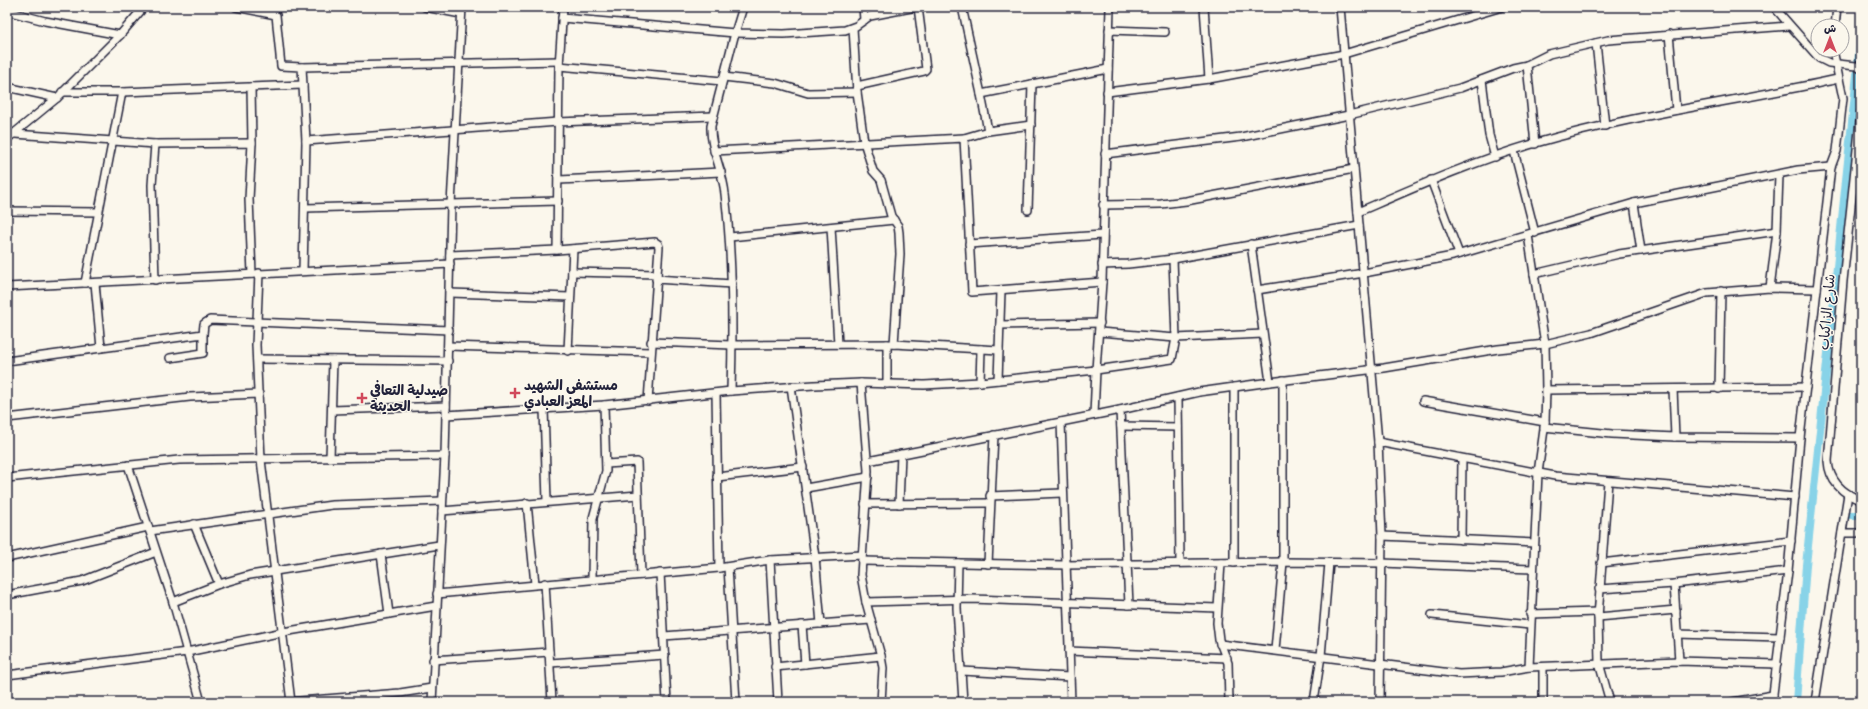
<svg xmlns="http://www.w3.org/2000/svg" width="1868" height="709" font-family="Itim,'Playpen Sans Arabic',sans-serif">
<rect width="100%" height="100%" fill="#fbf7ec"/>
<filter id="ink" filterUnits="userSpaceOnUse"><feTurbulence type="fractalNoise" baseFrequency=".025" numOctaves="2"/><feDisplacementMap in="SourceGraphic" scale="8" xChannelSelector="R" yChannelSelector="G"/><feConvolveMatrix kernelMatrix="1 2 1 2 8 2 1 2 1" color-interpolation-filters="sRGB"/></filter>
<g filter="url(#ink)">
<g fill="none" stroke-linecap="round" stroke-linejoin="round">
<g stroke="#88d3e8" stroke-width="8">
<path d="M1847,515h14"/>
<path d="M1796,702l10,-137 55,-529"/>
</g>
<g stroke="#22223b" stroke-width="10">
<g id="minor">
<path d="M236,7l40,8 5,51 21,1"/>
<path d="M425,7l36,7"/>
<path d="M863,7l1,13"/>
<path d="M962,7l19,87 7,37 -24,7"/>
<path d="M1204,7l5,72"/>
<path d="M1340,7l38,435 4,94 -2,166"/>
<path d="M1774,7l45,51 10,5 27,3 5,3"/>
<path d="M7,11l38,10 75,14"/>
<path d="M562,18l173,15 49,1 61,-4 11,-4 14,-10 46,-9"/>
<path d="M1835,26l2,-19"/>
<path d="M853,28l4,64 7,50 9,29 8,9 10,36 7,10 1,7 1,21 -6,90"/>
<path d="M1109,30l56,2"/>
<path d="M1669,34l7,76"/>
<path d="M1596,43l9,83"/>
<path d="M1527,65l8,79"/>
<path d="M559,66l163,15"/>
<path d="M724,77l51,6 33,10 49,-1"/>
<path d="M1482,80l7,55 6,22"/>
<path d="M857,86l67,-15 2,-2 -8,-62"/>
<path d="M7,87l50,11"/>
<path d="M251,87l1,56"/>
<path d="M62,92h60l181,-7"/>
<path d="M1107,92l102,-13 135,-25 158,-47"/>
<path d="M981,94l127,-25"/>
<path d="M1861,112l-18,169 -15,180c1,19 14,33 33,39"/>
<path d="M988,131l43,-6"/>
<path d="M15,134l140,10 97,-1 -3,56 3,75"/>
<path d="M7,139l50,-41 63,-63 24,-28"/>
<path d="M306,141l252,-19 155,-6"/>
<path d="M714,151l250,-13 8,154 130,-10"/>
<path d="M1514,151l21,82"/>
<path d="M1105,154l136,-17 108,-22 111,-27 53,-20 14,-3 22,-11 59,-14 181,-14"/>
<path d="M559,180l162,-8"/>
<path d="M1431,180l28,74"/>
<path d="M1634,203l7,48"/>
<path d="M1103,205l58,-1 25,-3 168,-32"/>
<path d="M305,208l253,-7"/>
<path d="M1028,210l4,-126"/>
<path d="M7,211l91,1"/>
<path d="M1358,212c58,-25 116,-51 178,-69 99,-29 202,-42 302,-64"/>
<path d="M831,227l7,117"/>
<path d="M1528,235l17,109 1,46 -1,32 -7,51 -9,194"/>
<path d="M730,237l164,-17"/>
<path d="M969,244l133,-9"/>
<path d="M1251,244l19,138"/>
<path d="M557,250l2,-184 4,-59"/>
<path d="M450,255l107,-5 98,-8 3,2 1,3 -11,154"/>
<path d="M1102,265l26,-1 45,-5 186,-34"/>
<path d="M303,271l3,-130 -4,-74 257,-6"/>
<path d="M572,272l85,2"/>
<path d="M259,273l-3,72 5,115 30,242"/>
<path d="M1534,274l85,-20 158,-23"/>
<path d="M656,279l76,5"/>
<path d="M155,280l-3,-95 3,-41"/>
<path d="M85,283l37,-191"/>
<path d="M95,283l6,65"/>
<path d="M7,287l443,-23"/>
<path d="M1770,288l7,-57 2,-56"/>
<path d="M1257,290l107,-17 89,-17 181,-53 164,-33 33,-3"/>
<path d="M450,293l120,4"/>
<path d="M1000,325l100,-2"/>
<path d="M1099,332l77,6 87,-4"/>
<path d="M651,342l81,3 162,-1 105,6"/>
<path d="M448,346l203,6"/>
<path d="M568,351l5,-102"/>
<path d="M170,358l33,-5v-19"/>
<path d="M257,359l191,2"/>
<path d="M7,361l196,-27 1,-10 6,-4 239,10"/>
<path d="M998,380l3,-89"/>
<path d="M980,382l1,-33"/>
<path d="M861,383l7,88 -7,104 5,27 15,54 2,12 -2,34"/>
<path d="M887,384v-40"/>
<path d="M791,386l24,171 6,67"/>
<path d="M1234,387v176"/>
<path d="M1673,389l2,48"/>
<path d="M1719,389l2,-98"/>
<path d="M1546,390l260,-3"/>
<path d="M731,391c2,-66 2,-132 -6,-197 -2,-24 -15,-45 -14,-68l24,-93 8,-26"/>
<path d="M716,393l3,175"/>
<path d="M1178,397l2,166"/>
<path d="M1423,401l122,21"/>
<path d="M544,409l3,92"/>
<path d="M332,410l114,-4"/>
<path d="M1120,410l9,195"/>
<path d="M446,415l158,-10 127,-14 83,-6 47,-2 63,2 56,-3 116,-12 6,-88 8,-275"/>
<path d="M1094,415l2,-45 76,-11 4,-21 -3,-79"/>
<path d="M7,418l183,-21 69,-3"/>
<path d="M1061,422l10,280"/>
<path d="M1121,426l57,1"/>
<path d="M1544,427l68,7 63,3 125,1"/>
<path d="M1378,442l177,34 240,21"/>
<path d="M330,458l3,-98"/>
<path d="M868,461l252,-51 79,-18 71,-10 114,-14 114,-19 47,-5 46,-11 116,-40 63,-5 47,1"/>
<path d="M606,464l31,-2 4,113"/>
<path d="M128,465l45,137 28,100"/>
<path d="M717,477l86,-10"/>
<path d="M7,478l172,-18 266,-4"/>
<path d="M1608,481l-10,136 1,46 11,39"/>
<path d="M806,488l62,-11"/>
<path d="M990,496l72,-3"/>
<path d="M527,503l8,81"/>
<path d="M865,504l125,-1"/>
<path d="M899,504l2,-50"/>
<path d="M442,511l196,-16"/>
<path d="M194,524l25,60"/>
<path d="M150,531l182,-26 110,-4"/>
<path d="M1842,533h19"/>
<path d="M1382,536l152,7"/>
<path d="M1461,540l1,-81"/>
<path d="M381,554l8,60"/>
<path d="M7,558l141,-31"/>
<path d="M770,560l8,142"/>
<path d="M862,561l203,4 218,-3 99,1 151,6"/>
<path d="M958,563l-1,45 6,94"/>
<path d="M1221,563l-4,60 2,17 9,23 1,39"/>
<path d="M1601,563l190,-22"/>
<path d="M988,564l6,-129"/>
<path d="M728,567l8,135"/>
<path d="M660,573l7,129"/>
<path d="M592,578l1,-60 13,-47 -2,-66"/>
<path d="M545,583l7,119"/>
<path d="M1674,584l5,77"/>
<path d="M1599,589l75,-5 114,-13"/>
<path d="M437,594l282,-26 51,-8 92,-5"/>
<path d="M7,595l75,-14 74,-29"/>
<path d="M173,602l46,-18 31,-9 189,-30"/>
<path d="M866,602l106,-3 245,9"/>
<path d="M1530,614l68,-2"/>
<path d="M1432,615l98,10"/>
<path d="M1598,617l78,-7"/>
<path d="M802,625l3,39"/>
<path d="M1677,634l103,3"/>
<path d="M664,636l207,-16"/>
<path d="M1220,644l239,30 42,-2 28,-5 150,-6 98,3"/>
<path d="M1275,650l8,-88v-182"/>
<path d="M1069,651l158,7"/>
<path d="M433,660l116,-8"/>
<path d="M550,663l115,-8"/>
<path d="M775,667l106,-11"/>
<path d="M1543,667v35"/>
<path d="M962,671l108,6"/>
<path d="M7,675l180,-23 96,-20 153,-26"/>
<path d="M287,702l113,-9 32,-5"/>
<path d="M432,702l13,-246 6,-252 11,-197"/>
<path d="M1314,702l7,-46 8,-93"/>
<path d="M1732,702l41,-7"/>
<path d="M1772,702l16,-131 12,-133 31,-271 6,-16 6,-53 -10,-48"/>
<path d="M1815,702l33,-208"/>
</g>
</g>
<use href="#minor" stroke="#fbf7ec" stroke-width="7"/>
</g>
</g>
<g fill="#d1495b" stroke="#fbf7ec" stroke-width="1.5">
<path d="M513 387h4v4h4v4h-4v4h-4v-4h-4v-4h4z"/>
<path d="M360 392h4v4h4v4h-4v4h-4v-4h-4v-4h4z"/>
</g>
<g text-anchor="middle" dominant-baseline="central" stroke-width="3" stroke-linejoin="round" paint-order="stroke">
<g font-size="14" fill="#22223b" stroke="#fbf7ec">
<text transform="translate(1827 312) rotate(-85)">شارع الزاكياب</text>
</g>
<g font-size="14" font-weight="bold" fill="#22223b" stroke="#fbf7ec" text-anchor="start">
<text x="524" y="385">مستشفى الشهيد<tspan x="524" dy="16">المعز العبادي</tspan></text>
<text x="370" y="390">صيدلية التعافي<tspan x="370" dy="16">الحديثة</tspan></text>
</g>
</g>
<rect width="1868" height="709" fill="none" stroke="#fbf7ec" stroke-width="24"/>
<rect x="12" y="12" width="1844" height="685" fill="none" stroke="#22223b" stroke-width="1.5" filter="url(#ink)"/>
<g transform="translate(1830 38)"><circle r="19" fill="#fbf7ec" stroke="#a4a2a5"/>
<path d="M0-3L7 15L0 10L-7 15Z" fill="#d1495b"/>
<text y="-6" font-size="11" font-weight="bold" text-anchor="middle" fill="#22223b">ش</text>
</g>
</svg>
